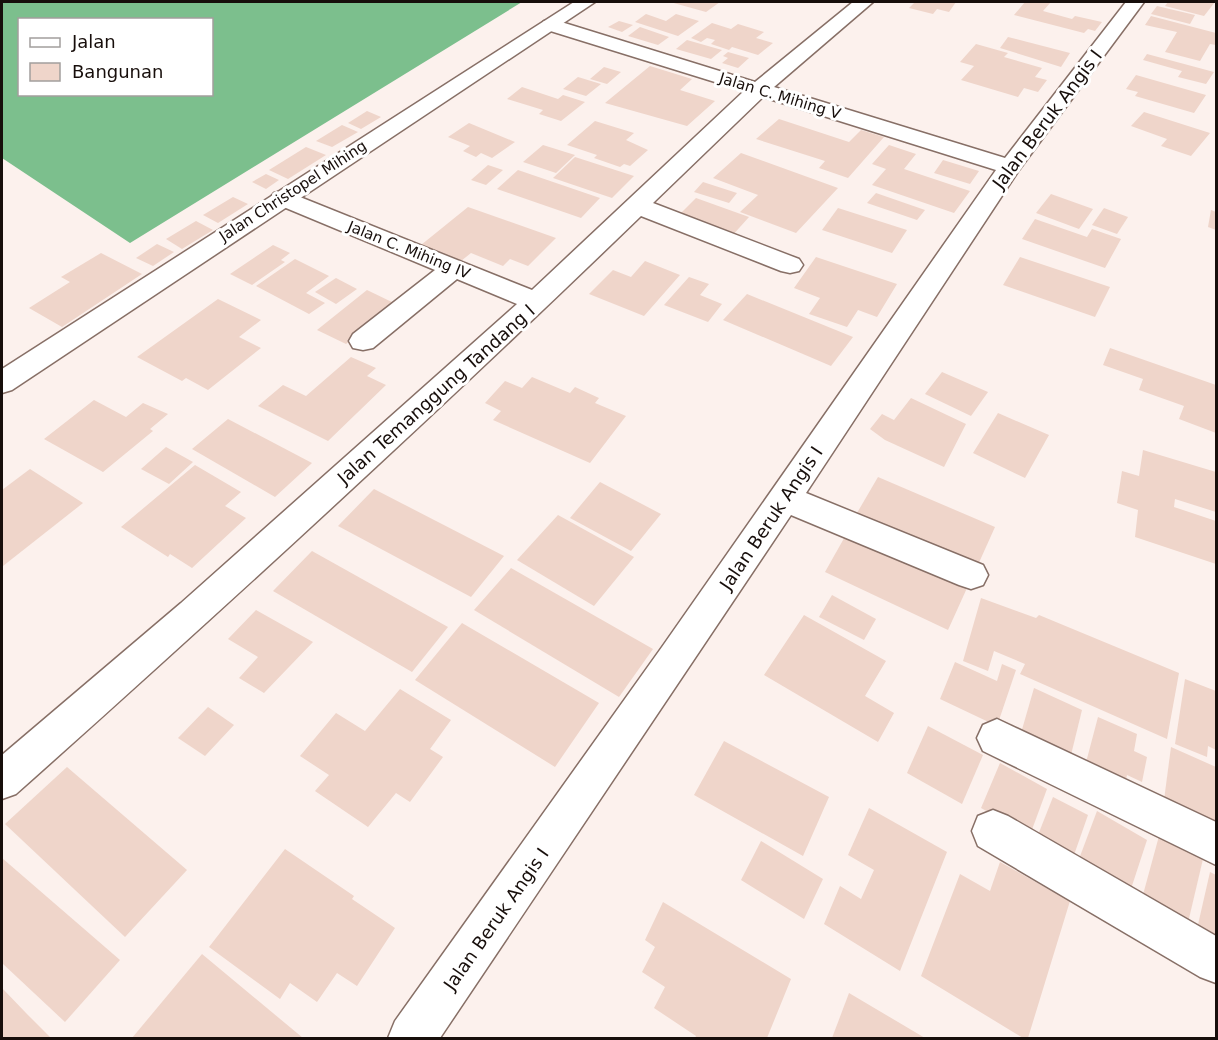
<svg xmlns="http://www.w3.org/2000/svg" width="1218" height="1040" font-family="'DejaVu Sans',sans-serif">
<rect width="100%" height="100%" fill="#fcf1ed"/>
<path fill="#7cbf8d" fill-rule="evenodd" d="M2,2h520l-392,241 -128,-85zM20,20h192v74h-192z"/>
<g fill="#efd5ca">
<path d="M670,2h50l-14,10z"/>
<path d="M915,2h41l-7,10 -12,-3 -4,5 -24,-6z"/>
<path d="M1025,2h26l-8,9 29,8 3,-3 27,6 -7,9 -7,-2 -4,4 -70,-18z"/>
<path d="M1168,2h47l-11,14 -39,-10z"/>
<path d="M1157,6l38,9 -5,9 -39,-10z"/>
<path d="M646,14l20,7 10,-7 23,7 -21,15 -43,-14z"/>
<path d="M1151,16l65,17v12l-6,-1 -10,17 -35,-9 12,-20 -32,-7z"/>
<path d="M619,21l14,4 -11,7 -14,-5z"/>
<path d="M712,23l19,6 7,-5 26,8 -8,6 17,5 -15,12 -26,-8 -3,3 -18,-6 4,-4 -8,-2 -6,4 -10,-4z"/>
<path d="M640,27l29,10 -11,8 -30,-9z"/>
<path d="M1008,37l62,16 -9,14 -61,-19z"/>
<path d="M687,40l35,10 -11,9 -35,-10z"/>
<path d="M976,44l32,9 -4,4 38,11 -7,9 12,3 -9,12 -14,-4 -6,9 -57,-17 13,-14 -14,-4z"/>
<path d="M728,52l21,6 -11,10 -16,-5 6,-5 -5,-2z"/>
<path d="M1147,54l67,18 -8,12 -28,-7 4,-6 -39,-11z"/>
<path d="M650,66l42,13 -12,11 35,11 -28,25 -82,-23z"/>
<path d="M604,67l17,5 -14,12 -17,-5z"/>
<path d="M1136,75l70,20 -12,18 -59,-17 3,-4 -12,-3z"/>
<path d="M578,77l23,7 -15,12 -23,-7z"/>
<path d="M522,87l36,12 5,-4 22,7 -24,19 -22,-7 4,-4 -36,-11z"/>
<path d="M367,111l14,6 -20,12 -13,-6z"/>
<path d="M1144,112l66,21 -19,23 -30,-10 6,-7 -36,-13z"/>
<path d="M779,119l70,23 12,-12 23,7 -36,41 -29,-10 6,-7 -69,-22z"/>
<path d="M595,121l39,12 -8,7 22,10 -18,16 -6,-2 -4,3 -26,-9 3,-3 -30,-10z"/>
<path d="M469,123l46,19 -23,16 -11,-5 -5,4 -13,-6 7,-5 -22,-9z"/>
<path d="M342,125l16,7 -26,15 -16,-6z"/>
<path d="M543,145l32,10 -19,18 -33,-11z"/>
<path d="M889,145l27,9 -12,15 66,22 -16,22 -82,-28 14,-16 -14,-5z"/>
<path d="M306,147l20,8 -38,24 -19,-9z"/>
<path d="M741,153l97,35 -42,45 -56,-21 18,-17 -45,-17z"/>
<path d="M575,157l59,19 -22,22 -59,-20z"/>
<path d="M943,160l36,11 -9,13 -36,-11z"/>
<path d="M488,165l15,5 -17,15 -15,-5z"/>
<path d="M518,170l82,28 -19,20 -84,-29z"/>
<path d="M266,174l13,6 -13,9 -14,-7z"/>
<path d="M703,182l34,11 -8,10 -35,-11z"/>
<path d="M876,193l49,17 -8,10 -50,-17z"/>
<path d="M1051,194l42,15 -14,20 -43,-16z"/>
<path d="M233,197l15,7 -30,19 -15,-8z"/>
<path d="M696,198l53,19 -18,20 -54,-20z"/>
<path d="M468,207l88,31 -28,28 -18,-7 -7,7 -32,-13 -10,8 -40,-16z"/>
<path d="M838,208l69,22 -15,23 -70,-23z"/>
<path d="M1104,208l24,9 -11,17 -25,-9z"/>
<path d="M1211,210l5,2v18l-8,-3z"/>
<path d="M1035,219l52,18 5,-8 29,10 -16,29 -83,-29z"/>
<path d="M196,221l17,9 -31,19 -16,-10z"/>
<path d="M157,244l17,8 -21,14 -17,-8z"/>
<path d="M273,245l17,8 -9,7 4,2 -33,23 -22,-11z"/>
<path d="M101,253l41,21 -80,53 -33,-19 41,-26 -9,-5z"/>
<path d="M816,257l81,27 -20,33 -19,-7 -11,17 -38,-13 11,-16 -26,-10z"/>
<path d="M1020,257l90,30 -15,30 -92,-32z"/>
<path d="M295,259l34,17 -23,17 19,10 -16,11 -53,-28z"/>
<path d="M645,261l35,14 -36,41 -55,-22 24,-24 18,7z"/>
<path d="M689,277l20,7 -9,11 22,9 -14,18 -44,-17z"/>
<path d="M336,278l21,11 -21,15 -21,-12z"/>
<path d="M367,290l29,14 -50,40 -29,-14z"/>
<path d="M747,294l106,43 -22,29 -108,-46z"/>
<path d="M218,299l43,21 -22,17 22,11 -53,42 -22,-12 -4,3 -45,-24z"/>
<path d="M1110,348l106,37v48l-37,-14 5,-13 -45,-16 4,-11 -40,-14z"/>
<path d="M351,357l25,11 -9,8 19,9 -58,56 -70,-35 25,-21 23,11z"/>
<path d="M942,372l46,20 -17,24 -46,-22z"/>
<path d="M532,377l38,16 5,-6 24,11 -4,5 31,13 -36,47 -97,-43 8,-9 -16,-8 20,-22 17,7z"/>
<path d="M911,398l55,26 -22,43 -59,-27 -15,-11 12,-15 12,6z"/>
<path d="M94,400l32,17 17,-14 25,11 -18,15 3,2 -50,41 -59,-33z"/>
<path d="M998,413l51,22 -24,43 -52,-25z"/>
<path d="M228,419l84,44 -37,34 -83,-48z"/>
<path d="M166,447l27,15 -24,22 -28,-15z"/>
<path d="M1143,450l73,22v40l-41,-13 -1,8 42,14v43l-81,-27 3,-27 -21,-7 5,-32 17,5z"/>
<path d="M195,465l46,27 -16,14 21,12 -54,50 -22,-14 -2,3 -47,-30z"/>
<path d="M30,469l53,34 -80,63 -1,-76z"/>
<path d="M878,477l117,50 -18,40 -120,-54z"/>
<path d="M600,482l61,32 -30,37 -61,-33z"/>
<path d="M374,489l130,67 -33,41 -133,-71z"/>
<path d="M558,515l76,42 -40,49 -77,-46z"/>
<path d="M847,533l120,55 -19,42 -123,-58z"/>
<path d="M312,551l136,76 -36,45 -139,-81z"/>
<path d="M511,568l142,81 -34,48 -145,-87z"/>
<path d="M832,595l44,24 -12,21 -45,-23z"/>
<path d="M981,598l55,20 3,-3 140,58 -12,66 -147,-65 5,-10 -31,-13 -6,20 -25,-10z"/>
<path d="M256,610l57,32 -49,51 -25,-15 19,-21 -30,-18z"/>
<path d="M804,615l82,46 -21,35 29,17 -16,29 -114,-67z"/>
<path d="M462,623l137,80 -44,64 -140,-87z"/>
<path d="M955,662l42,19 5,-17 14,6 -19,56 -57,-27z"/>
<path d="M1185,679l31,12v59l-8,-4 -1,11 -32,-13z"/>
<path d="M1034,688l48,22 -11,45 -50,-22z"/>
<path d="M400,689l51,31 -21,29 13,8 -33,45 -14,-9 -28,34 -53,-36 14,-16 -29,-19 36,-43 29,18z"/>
<path d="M208,707l26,18 -29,31 -27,-18z"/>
<path d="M1098,717l39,17 -3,17 13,6 -5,25 -15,-7 -3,14 -40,-19z"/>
<path d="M928,726l55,29 -21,49 -55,-31z"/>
<path d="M724,741l105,56 -26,59 -109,-61z"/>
<path d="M1171,747l45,20v56l-52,-23z"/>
<path d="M1000,763l47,26 -17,46 -49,-27z"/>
<path d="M67,767l120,103 -62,67 -120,-113z"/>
<path d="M1053,797l35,18 -14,40 -36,-20z"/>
<path d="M869,808l78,44 -47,119 -76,-47 16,-38 21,13 13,-29 -26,-15z"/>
<path d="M1097,811l50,29 -19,58 -52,-31z"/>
<path d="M1159,836l44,23 -16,68 -46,-25z"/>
<path d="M761,841l62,38 -19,40 -63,-39z"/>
<path d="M285,849l69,47 -2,3 43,29 -38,58 -20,-13 -20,29 -27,-19 -10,16 -71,-52z"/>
<path d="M2,858l118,102 -55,62 -63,-59z"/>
<path d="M1000,862l70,39 -42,137h-5l-102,-62 39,-102 30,17z"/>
<path d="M1210,872l6,3v65l-19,-11z"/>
<path d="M663,902l128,77 -24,59h-72l1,-2 -42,-28 11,-21 -23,-15 13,-25 -10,-7z"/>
<path d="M202,954l101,84h-171z"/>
<path d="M2,988l24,25 25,25h-49z"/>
<path d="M849,993l76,45h-93z"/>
</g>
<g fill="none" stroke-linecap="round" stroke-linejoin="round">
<g stroke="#876f66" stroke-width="3">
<g id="street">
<path d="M853,2h20l-99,85 231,71 121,-156h18l-125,168 -213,323 177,72 5,10 -5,10 -12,4 -12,-4 -168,-70 -351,523h-52l7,-17 267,-374 334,-477 -233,-73 -110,106 146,56 4,6 -4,6 -9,2 -9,-2 -140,-55c-204,197 -413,389 -625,578l-14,5v-44l179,-152 336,-299 -60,-25 -84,69 -10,2 -10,-2 -4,-7 4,-7 82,-64 -161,-67 -4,-5 4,-5 8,-2 8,2 242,97 212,-199 -200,-62 -3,-4 3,-4h14l197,61z"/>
<path d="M997,719l219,103v43l-233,-114 -6,-13 6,-13z"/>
<path d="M993,810l15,6 208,120v47l-16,-6 -222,-131 -6,-15 6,-15z"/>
</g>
</g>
<g stroke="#876f66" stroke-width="3">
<path id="secondary" d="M574,2h21l-583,388 -10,3v-24z"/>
</g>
<use href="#street" fill="#fff" fill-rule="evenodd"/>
<use href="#secondary" fill="#fff" fill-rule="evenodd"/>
</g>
<g text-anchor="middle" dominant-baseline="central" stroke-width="6" stroke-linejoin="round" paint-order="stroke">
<g font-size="15" fill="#170e0b" stroke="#fff">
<text transform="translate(780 96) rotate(17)">Jalan C. Mihing V</text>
<text transform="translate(293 191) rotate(-33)">Jalan Christopel Mihing</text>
<text transform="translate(409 250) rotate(22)">Jalan C. Mihing IV</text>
</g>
<g font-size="18" fill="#170e0b" stroke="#fff">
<text transform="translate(1047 119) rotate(-53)">Jalan Beruk Angis I</text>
<text transform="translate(436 394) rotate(-42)">Jalan Temanggung Tandang I</text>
<text transform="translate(771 518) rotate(-56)">Jalan Beruk Angis I</text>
<text transform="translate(496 919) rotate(-55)">Jalan Beruk Angis I</text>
</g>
</g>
<rect width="1218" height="1040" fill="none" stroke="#170e0b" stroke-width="6"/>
<rect x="18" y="18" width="195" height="78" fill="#ffffff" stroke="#a29f9d" stroke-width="1.5"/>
<rect x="30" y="38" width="30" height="9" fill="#ffffff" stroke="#a29f9d" stroke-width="1.5"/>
<text x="72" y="48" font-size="18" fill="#170e0b">Jalan</text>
<rect x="30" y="63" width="30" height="18" fill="#efd5ca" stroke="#a29f9d" stroke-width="1.5"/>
<text x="72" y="78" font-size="18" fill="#170e0b">Bangunan</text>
</svg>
